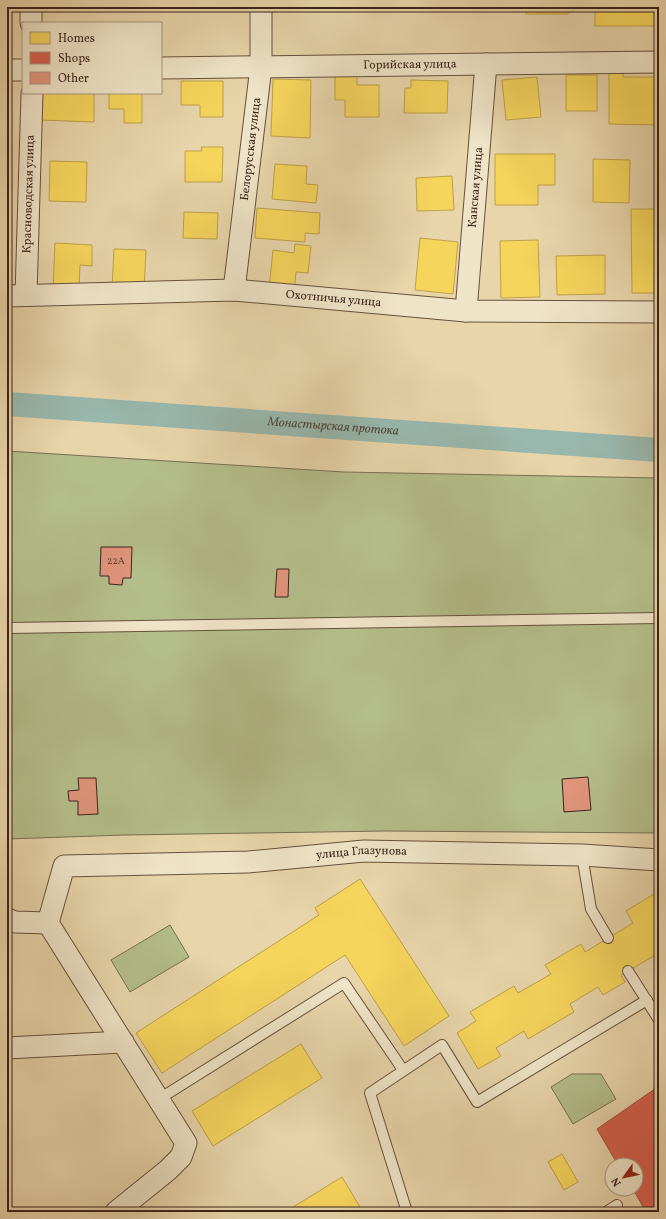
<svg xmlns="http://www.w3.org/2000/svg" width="666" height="1219" font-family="Vollkorn,serif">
<rect width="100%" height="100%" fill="#e8d5aa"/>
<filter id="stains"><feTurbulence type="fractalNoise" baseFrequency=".005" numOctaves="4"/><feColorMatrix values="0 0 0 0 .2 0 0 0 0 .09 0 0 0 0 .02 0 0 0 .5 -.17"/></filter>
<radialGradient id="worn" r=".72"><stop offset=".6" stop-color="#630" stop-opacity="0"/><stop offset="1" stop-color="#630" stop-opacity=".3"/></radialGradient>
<g fill="#b4be8a" stroke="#787052">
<path d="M7,451l337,21 315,6v355l-273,-2 -261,4 -118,4z"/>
<path d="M170,925l19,32 -59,35 -19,-32z"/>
<path d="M572,1074h29l15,25 -43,25 -22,-37z"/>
</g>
<g fill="#f6d55c" stroke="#bea048">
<path d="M525,7h43v7h-42z"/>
<rect x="595" y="7" width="64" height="19"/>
<path d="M609,69h14v8h36v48l-50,-1z"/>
<path d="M335,75h22v10h22v32h-34v-17h-10z"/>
<rect x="566" y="75" width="31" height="36"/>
<path d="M537,77l4,40 -35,3 -4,-40z"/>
<path d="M273,79l38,1 -1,58 -39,-2z"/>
<path d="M411,80l37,1 -1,32h-43l1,-25h6z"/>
<path d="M181,81h42v36h-23v-12h-19z"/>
<rect x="7" y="84" width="4" height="44"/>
<path d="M41,93h53v29l-54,-2z"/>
<path d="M109,93h33v30h-18v-14h-15z"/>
<path d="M201,147h22l-1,35h-37v-31h17z"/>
<path d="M495,154h60v31h-17v20h-43z"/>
<path d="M593,159l37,1 -1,43 -36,-1z"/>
<path d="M50,161l37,1 -1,40 -37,-1z"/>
<path d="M275,164l32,2 -1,18 12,1 -2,18 -44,-4z"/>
<path d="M452,176l2,34 -37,1 -1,-33z"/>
<path d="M257,208l63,5 -1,21 -14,-1v9l-50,-4z"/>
<path d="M631,209h28v84h-27z"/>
<path d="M184,212l34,1 -1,26 -34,-1z"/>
<path d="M420,238l38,4 -5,52 -38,-4z"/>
<path d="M538,240l2,57 -39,1 -1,-57z"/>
<path d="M55,243l37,2v21l-12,-1 -1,25 -26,-1z"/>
<path d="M295,244l16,2 -3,27 -12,-1 -2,20 -25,-3 4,-39 21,3z"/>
<path d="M114,249l32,1 -2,40 -32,-2z"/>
<path d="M605,255v39l-48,1 -1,-39z"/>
<path d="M360,879l89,137 -45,30 -59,-91 -183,118 -26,-40 183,-118 -4,-7z"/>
<path d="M659,891v62l-38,22 4,7 -22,13 -5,-8 -28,17 4,8 -46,27 -4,-8 -28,17 5,8 -23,13 -21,-36 19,-12 -6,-9 44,-26 4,7 33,-19 -6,-9 36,-21 4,8 48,-29 -7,-12z"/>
<path d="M301,1044l21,34 -109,68 -21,-35z"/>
<path d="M562,1154l16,28 -14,8 -16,-28z"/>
<path d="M342,1177l21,35h-78z"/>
</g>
<path fill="#d6604d" stroke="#a84e3e" d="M659,1086v124l-3,2h-10l-13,-23h3v-24h-18l-21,-36z"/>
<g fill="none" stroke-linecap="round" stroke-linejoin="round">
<path stroke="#98b8ae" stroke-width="24" id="s1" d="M7,404l652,46"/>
</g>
<g fill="#e0957c" stroke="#3b231a">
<path d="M101,547h31l-1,31h-8l-1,7 -13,-1v-8h-9z"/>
<path d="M277,569h12l-1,28h-13z"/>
<path d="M588,777l3,33 -27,2 -2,-33z"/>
<path d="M78,778h18l2,36 -20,1v-14h-9l-1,-10 11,-1z"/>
</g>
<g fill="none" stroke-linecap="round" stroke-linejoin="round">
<g stroke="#66503e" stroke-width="12">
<g id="service">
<path d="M7,628l652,-10"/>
<path d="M582,855l9,54 17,29"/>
<path d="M628,971l31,49"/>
<path d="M159,1099l185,-116 59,87"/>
<path d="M407,1212l-37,-119 72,-48 35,57 170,-102"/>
<path d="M606,1212l11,-7"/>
</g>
</g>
<g stroke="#66503e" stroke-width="23">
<g id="minor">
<path d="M31,7v16"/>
<path id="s2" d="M161,68l498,-6"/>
<path d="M7,70h16"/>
<path id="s3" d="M234,290l27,-223v-60"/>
<path id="s4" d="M26,295l6,-202"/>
<path id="s5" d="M7,296l227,-6 232,21 193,1"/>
<path id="s6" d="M466,311l20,-247"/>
<path d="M7,919l8,3 33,1"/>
<path d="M7,1048l116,-6"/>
<path id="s7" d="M116,1212l52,-42 13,-13 5,-14 -138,-220 16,-57 184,-4 116,-11 218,4 77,5"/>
</g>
</g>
<use href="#service" stroke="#f0e4c8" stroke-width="10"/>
<use href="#minor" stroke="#f0e4c8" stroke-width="21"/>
</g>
<g text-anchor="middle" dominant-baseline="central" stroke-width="4" stroke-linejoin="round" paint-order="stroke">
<g font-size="10" fill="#644032">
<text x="116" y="561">22А</text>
</g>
<g font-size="12" fill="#3b231a" stroke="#f0e4c8">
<text stroke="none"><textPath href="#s2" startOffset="249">Горийская улица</textPath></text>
<text stroke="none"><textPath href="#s3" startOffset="142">Белорусская улица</textPath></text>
<text stroke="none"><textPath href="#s6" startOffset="124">Канская улица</textPath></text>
<text stroke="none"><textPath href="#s4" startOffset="101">Красноводская улица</textPath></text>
<text stroke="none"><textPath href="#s5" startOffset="327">Охотничья улица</textPath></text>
<text stroke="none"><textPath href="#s7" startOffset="717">улица Глазунова</textPath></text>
</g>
<g font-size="13" font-style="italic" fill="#52483f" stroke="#f0e4c8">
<text stroke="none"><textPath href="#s1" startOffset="327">Монастырская протока</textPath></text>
</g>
</g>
<rect width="666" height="1219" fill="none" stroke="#e8d5aa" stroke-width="24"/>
<rect x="8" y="8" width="650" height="1203" fill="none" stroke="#3b231a" stroke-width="2"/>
<rect x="12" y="12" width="642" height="1195" fill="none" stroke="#3b231a"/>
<rect x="22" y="22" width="140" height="72" fill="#f0e4c8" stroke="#a89782"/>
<rect x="30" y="32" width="20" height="12" fill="#f6d55c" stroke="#a89782"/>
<text x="58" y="42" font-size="12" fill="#3b231a">Homes</text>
<rect x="30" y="52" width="20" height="12" fill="#d6604d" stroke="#a89782"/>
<text x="58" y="62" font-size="12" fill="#3b231a">Shops</text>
<rect x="30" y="72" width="20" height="12" fill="#e0957c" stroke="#a89782"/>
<text x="58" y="82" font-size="12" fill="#3b231a">Other</text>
<g transform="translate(624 1177) rotate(237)"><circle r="19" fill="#f0e4c8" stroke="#a89782"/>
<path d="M0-3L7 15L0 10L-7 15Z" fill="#8f2418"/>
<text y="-6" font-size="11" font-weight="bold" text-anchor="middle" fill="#3b231a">N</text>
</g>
<rect width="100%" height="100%" filter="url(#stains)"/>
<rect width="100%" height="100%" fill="url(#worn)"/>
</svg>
